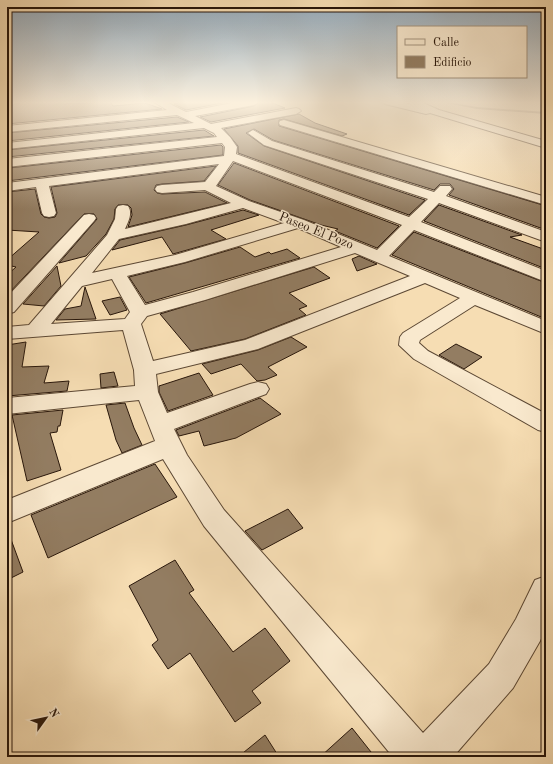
<svg xmlns="http://www.w3.org/2000/svg" width="553" height="764" font-family="'Old Standard TT',serif">
<rect width="100%" height="100%" fill="#f6ddb3"/>
<filter id="stains"><feTurbulence type="fractalNoise" baseFrequency=".005" numOctaves="4"/><feColorMatrix values="0 0 0 0 .2 0 0 0 0 .09 0 0 0 0 .02 0 0 0 .5 -.17"/></filter>
<radialGradient id="worn" r=".72"><stop offset=".6" stop-color="#630" stop-opacity="0"/><stop offset="1" stop-color="#630" stop-opacity=".3"/></radialGradient>
<g fill="none" stroke-linecap="round" stroke-linejoin="round">
<path fill="#7a654d" fill-rule="evenodd" d="M441,102h7l29,5 69,5v2l-69,-5z"/>
</g>
<g fill="#937d62" stroke="#28160a">
<path d="M28,102h33l1,2 48,-2 3,4 32,-3 17,6 -155,15v-17l11,-4z"/>
<path d="M182,102h45l-41,8 -12,-6z"/>
<path d="M259,102h11l15,6 -74,14 -11,-5 54,-11z"/>
<path d="M299,114l16,9 32,11 -5,2 -58,-17 -5,1v6l267,80v24l-97,-35 5,-6 -4,-5h-10l-6,6 -161,-50 -19,-11 -8,4 18,13 161,54 -16,15 -171,-62v-7l-14,-17z"/>
<path d="M177,117l12,5 -182,19v-8z"/>
<path d="M204,130l10,6 -207,21v-7z"/>
<path d="M221,145l2,2v8l-216,26v-7h3l-1,-6z"/>
<path d="M234,163l165,63 -22,22 -42,-17 3,-2 -17,-4 -71,-25 -32,-15z"/>
<path d="M216,166l-12,15 -42,3 -6,1 -2,5 3,3 5,1 43,-2 22,11 -99,24 4,-12 -1,-7 -3,-3h-10l-3,4 -1,10 -8,15 -20,22 -27,7 38,-44 -3,-5h-10l-77,81v-20l9,-8 -9,-2v-5l32,-28 -32,-2v-38l28,-3 6,25 3,3 5,1 6,-1 2,-4 -6,-26z"/>
<path d="M439,205l83,30 -12,2 36,13v19l-122,-48z"/>
<path d="M243,210l16,5 -48,15 15,9 -53,15 -11,-17 -50,13 8,-10 66,-15z"/>
<path d="M414,232l132,51v36l-154,-64z"/>
<path d="M240,247l15,10 14,-5 2,2 16,-5 13,9 -154,45 -17,-26 56,-14z"/>
<path d="M359,256l18,8 -20,7 -5,-12z"/>
<path d="M57,266l4,20 -17,20 -21,-2z"/>
<path d="M314,267l16,11 -41,15 18,13 -8,3 7,6 -61,24 -54,12 -31,-37z"/>
<path d="M85,287l11,32 -40,1 9,-11 16,-3z"/>
<path d="M120,297l7,13 -17,5 -8,-14z"/>
<path d="M291,337l16,10 -39,20 9,8 -12,5 -8,1 -16,-17 -30,10 -9,-10 56,-14z"/>
<path d="M26,342l-4,25 27,-1 -5,17 25,-2 -2,10 -60,5v-51z"/>
<path d="M456,344l26,13 -18,12 -25,-14z"/>
<path d="M114,372l4,14 -17,2 -1,-14z"/>
<path d="M199,373l14,22 -45,16 -9,-19v-6z"/>
<path d="M260,398l21,16 -45,24 -32,8 -5,-15 -20,5 -3,-6z"/>
<path d="M125,403l9,25 8,17 -20,8 -6,-13 -10,-35z"/>
<path d="M63,410l-3,16h-2l-1,6 -7,1 11,37 -34,11 -15,-66z"/>
<path d="M155,464l22,33 -129,61 -17,-43z"/>
<path d="M288,509l15,19 -41,22 -17,-19z"/>
<path d="M9,534l14,38 -16,8v-45z"/>
<path d="M175,560l19,30 -5,3 44,59 32,-24 25,33 -38,30 9,12 -26,19 -45,-69 -22,16 -16,-24 6,-5 -29,-54z"/>
<path d="M352,728l23,29h-55z"/>
<path d="M265,735l14,22h-41z"/>
</g>
<g fill="none" stroke-linecap="round" stroke-linejoin="round">
<g stroke="#5c4834" stroke-width="2">
<g id="minor">
<path d="M7,102h10l-10,4z"/>
<path d="M154,102h12l20,10 51,-10h21l-4,3 -59,11 16,8 85,-16 3,1 2,2 -5,3 -75,14 9,9 7,10 -1,7 173,63 19,-18 -164,-54 -16,-12 5,-3 19,11 162,51 6,-6h10l2,3 -6,7 100,36v10l-107,-39 -18,19 125,49v11l-132,-52 -25,26 157,65v13l-71,-29 -55,35 -1,3 9,8 118,63v18l-8,-2 -124,-71 -15,-14 1,-8 3,-4 57,-35 -35,-15 -167,66 -102,25 2,18 9,21 83,-29 8,-2 8,2 3,5 -3,5 -92,35 13,26 37,55 199,223 66,-69 27,-45 19,-39 11,-4v51l-6,14 -27,47 -60,69h-60l-189,-231 -41,-67 -156,64v-23l148,-59 -16,-41 -132,14v-16l128,-12 -1,-16 -11,-40 -116,9v-12l22,-2 78,-90 8,-16 1,-10 2,-3 5,-1 5,1c5,7 0,16 -3,23l106,-26 -26,-13 -43,3 -5,-1 -2,-3 2,-3 5,-1 43,-3 14,-18 -170,22 7,27 -2,3 -5,1 -5,-1 -2,-3 -6,-26 -29,4v-8l217,-27 1,-9 -3,-4 -215,24v-8l210,-22 -3,-4 -10,-5 -197,21v-6l187,-20 -17,-8 -170,17v-6l160,-16zM233,161l169,64 -25,25 -73,-30 -55,-19 -33,-15zM243,208l41,15 -109,32 -83,18 27,-34 67,-15zM298,228l43,19 -148,45 -48,13 -18,-29 58,-14zM355,253l55,23 -165,64 -92,21 -12,-37 6,-8 58,-16zM112,279l18,33 -5,7 -74,5 31,-38z"/>
<path d="M384,102h18l7,2 -1,-2h13l18,8 107,31v7l-116,-35 -4,1 -41,-10z"/>
<path d="M284,120l262,77v8l-266,-80 -1,-2 1,-2z"/>
<path d="M89,214l5,1 2,3 -2,3 -80,91 -7,2v-17l77,-82z"/>
</g>
</g>
<use href="#minor" fill="#f9e9ce" fill-rule="evenodd"/>
</g>
<linearGradient id="sky" x2="0" y2="1"><stop stop-color="#91a9bc"/><stop offset="0.49" stop-color="#fbf0dd"/><stop offset="1" stop-color="#fbf0dd" stop-opacity="0"/></linearGradient>
<rect width="553" height="209" fill="url(#sky)"/>
<g text-anchor="middle" dominant-baseline="central" stroke-width="3" stroke-linejoin="round" paint-order="stroke">
<g font-size="13" fill="#28160a" stroke="#f9e9ce">
<text transform="translate(316 231) rotate(22)">Paseo El Pozo</text>
</g>
</g>
<rect width="553" height="764" fill="none" stroke="#f6ddb3" stroke-width="24"/>
<rect x="8" y="8" width="537" height="748" fill="none" stroke="#28160a" stroke-width="2"/>
<rect x="12" y="12" width="529" height="740" fill="none" stroke="#28160a"/>
<rect x="397" y="26" width="130" height="52" fill="#f9e9ce" stroke="#a59580"/>
<rect x="405" y="39" width="20" height="6" fill="#f9e9ce" stroke="#a59580"/>
<text x="433" y="46" font-size="12" fill="#28160a">Calle</text>
<rect x="405" y="56" width="20" height="12" fill="#937d62" stroke="#a59580"/>
<text x="433" y="66" font-size="12" fill="#28160a">Edificio</text>
<g transform="translate(46 718) rotate(57)" stroke="#f9e9ce" stroke-width="3" paint-order="stroke">
<path d="M0-3L7 15L0 10L-7 15Z" fill="#28160a"/>
<text y="-6" font-size="11" font-weight="bold" text-anchor="middle" fill="#28160a">N</text>
</g>
<rect width="100%" height="100%" filter="url(#stains)"/>
<rect width="100%" height="100%" fill="url(#worn)"/>
</svg>
